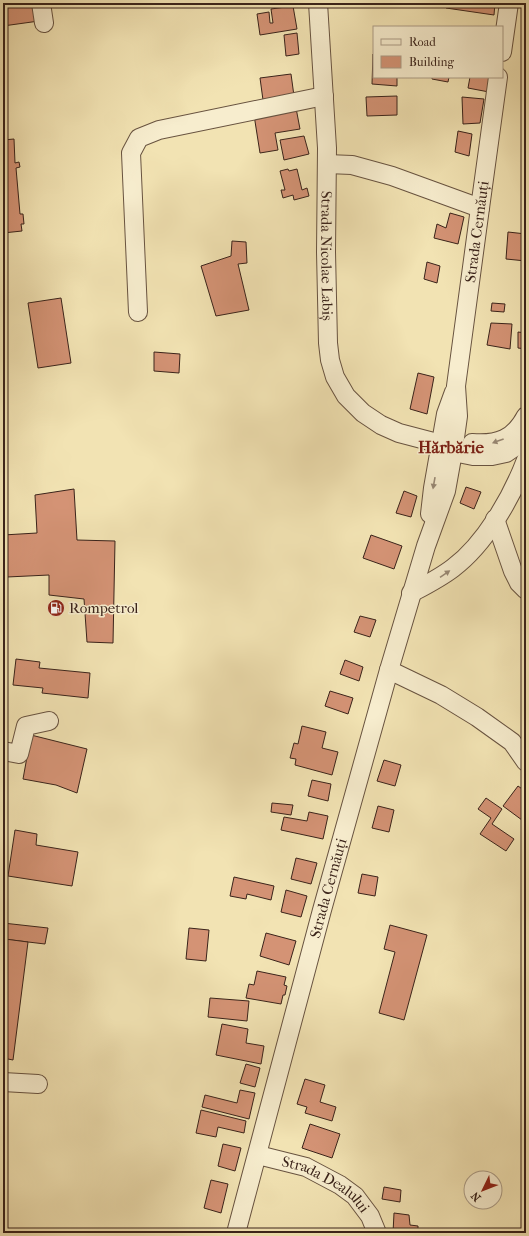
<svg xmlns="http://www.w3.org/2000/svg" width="529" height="1236" font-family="'IM FELL French Canon',serif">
<rect width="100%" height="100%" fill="#f2e3b3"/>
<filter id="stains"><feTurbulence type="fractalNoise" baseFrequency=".005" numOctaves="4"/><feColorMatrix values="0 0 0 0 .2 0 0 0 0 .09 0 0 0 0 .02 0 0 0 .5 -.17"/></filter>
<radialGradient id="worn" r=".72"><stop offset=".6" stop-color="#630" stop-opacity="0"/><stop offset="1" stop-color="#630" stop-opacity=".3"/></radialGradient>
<g fill="#d49375" stroke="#3a231a">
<path d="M3,3h33l3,18 -36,5z"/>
<path d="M447,3h48l-1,12 -48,-7z"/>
<path d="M293,6l4,23 -37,6 -3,-21 12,-2 1,11h3l-2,-14z"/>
<path d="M297,33l2,21 -13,2 -2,-21z"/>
<path d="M373,54l1,23h23v9l-25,-2z"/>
<path d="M291,74l3,22 -31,4 -3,-22z"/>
<path d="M432,77h17l-1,5 -16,-3z"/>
<path d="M470,77h21l-2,15 -21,-4z"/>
<path d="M397,96v19l-30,1 -1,-19z"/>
<path d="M462,97l22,2 -4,24 -17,1z"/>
<path d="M296,108l4,21 -25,4 3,17 -18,3 -6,-38z"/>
<path d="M458,131l14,3 -3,22 -14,-4z"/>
<path d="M304,136l5,18 -25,6 -4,-20z"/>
<path d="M14,139l1,24 4,-1 1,5 -4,1 4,46h3l1,10h-3l1,7 -19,2v-93z"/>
<path d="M288,169l1,2 8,-2 5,21 5,-2 2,8 -15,4 -1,-5 -10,3 -2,-8h4l-5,-19z"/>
<path d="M450,213l14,4 -6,27 -24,-6 3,-14 9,4z"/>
<path d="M508,232l18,2v27l-20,-2z"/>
<path d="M232,241l14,1 1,21 -9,1 11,46 -33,6 -15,-50 30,-10z"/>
<path d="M427,262l13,4 -3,17 -13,-4z"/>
<path d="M61,298l10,65 -33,5 -10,-65z"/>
<path d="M492,303l13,1 -1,8 -13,-1z"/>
<path d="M491,323l21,1 -2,25 -23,-4z"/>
<path d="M518,332l8,1v16l-8,-1z"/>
<path d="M154,352l26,2 -1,19 -25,-2z"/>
<path d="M418,373l16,4 -7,37 -17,-5z"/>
<path d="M466,487l15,5 -7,17 -14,-6z"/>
<path d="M74,489l3,51 38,1 -2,102 -26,-1 -3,-43 -35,-4v-20l-42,2 -4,-30v-12l34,-2 -2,-38z"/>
<path d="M404,491l13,5 -6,21 -15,-4z"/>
<path d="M371,535l31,11 -8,23 -31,-11z"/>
<path d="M360,616l16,4 -6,17 -16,-5z"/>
<path d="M16,659l24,3 -1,6 51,5 -2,25 -46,-5 1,-5 -30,-3z"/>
<path d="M345,660l18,7 -4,14 -19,-7z"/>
<path d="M330,691l23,7 -5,16 -23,-8z"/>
<path d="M302,726l24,6 -4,16 16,4 -6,23 -37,-10 1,-6 -6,-1 4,-15 4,1z"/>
<path d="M31,735l56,14 -10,44 -21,-8 -33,-6z"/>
<path d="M384,760l17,5 -6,21 -18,-5z"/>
<path d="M312,780l19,4 -3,17 -20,-5z"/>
<path d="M518,786l7,5 1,-2v34l-23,-17z"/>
<path d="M486,798l16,11 -10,15 22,15 -8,12 -26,-17 11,-16 -13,-9z"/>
<path d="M272,803l21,2 -2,10 -20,-3z"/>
<path d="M378,806l16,4 -5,22 -17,-4z"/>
<path d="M309,812l19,4 -5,23 -42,-9 3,-13 23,4z"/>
<path d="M15,830l22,4 -1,11 42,7 -6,34 -64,-10z"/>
<path d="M296,858l21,5 -6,21 -20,-5z"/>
<path d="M362,874l16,3 -3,19 -17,-3z"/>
<path d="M234,877l40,9 -3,14 -24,-6 -1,5 -16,-3z"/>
<path d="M286,890l21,6 -6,21 -20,-5z"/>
<path d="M3,923l45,5 -3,16 -42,-5z"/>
<path d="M390,925l37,10 -23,85 -25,-7 16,-61 -11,-3z"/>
<path d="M189,928l20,2 -3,31 -20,-2z"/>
<path d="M266,933l30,8 -7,24 -29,-9z"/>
<path d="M5,939l23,3 -15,118 -10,-2v-103z"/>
<path d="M257,971l29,6 -2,8 3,1 -2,9h-2l-2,9 -35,-6 3,-14 5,1z"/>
<path d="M210,998l39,3 -2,20 -39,-4z"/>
<path d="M222,1024l26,5 -2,14 18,3 -3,18 -45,-9z"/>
<path d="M246,1064l14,4 -5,19 -15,-4z"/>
<path d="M305,1079l20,6 -5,17 16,5 -4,14 -27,-8 2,-6 -10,-3z"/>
<path d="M240,1090l15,3 -6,26 -47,-12 3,-12 32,8z"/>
<path d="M201,1110l45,11 -2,12 -26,-6 -2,10 -20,-4z"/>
<path d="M310,1124l30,10 -8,24 -30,-10z"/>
<path d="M223,1144l18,4 -6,23 -17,-5z"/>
<path d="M211,1180l17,4 -7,29 -17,-5z"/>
<path d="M384,1187l17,3 -1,12 -18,-3z"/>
<path d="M394,1213l15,2 1,10 8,1v7h-25z"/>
</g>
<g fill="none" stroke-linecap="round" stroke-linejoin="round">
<g stroke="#685340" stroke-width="20">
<g id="minor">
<path d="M41,3l3,20"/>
<path id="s1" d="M318,3l9,145 -1,104 2,91 2,17 5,17 11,19 17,17 18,12 18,8 42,11 12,8 20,4h19l14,-3 16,-11 4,-6"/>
<path d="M502,52l7,-49"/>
<path d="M327,164l25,1 40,11 88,32"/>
<path d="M138,312l-7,-159 8,-15 20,-8 165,-34"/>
<path d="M472,443c26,2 42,-4 54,-27"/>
<path d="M430,514l3,-26 13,-74 8,-22"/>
<path d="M495,519l18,52 6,12 7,7"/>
<path d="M411,593c15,-8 29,-15 42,-25 32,-24 59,-71 73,-108"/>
<path d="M389,670l52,25 36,22 35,25 14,20"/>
<path d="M3,751l16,3 7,-28 23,-5"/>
<path d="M3,1082l35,2"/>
<path id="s2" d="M258,1155l48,12 34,18 15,11 15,20 7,17"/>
<path id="s3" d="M236,1233l86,-323 67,-240 37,-124 20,-55 7,-39 5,-36 -2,-30 24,-178 18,-131"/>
</g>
</g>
<use href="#minor" stroke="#f7edce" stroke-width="18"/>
</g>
<defs><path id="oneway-solid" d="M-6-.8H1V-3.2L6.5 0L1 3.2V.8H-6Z"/></defs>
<g fill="#988874">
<use href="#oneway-solid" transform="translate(498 441) rotate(160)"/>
<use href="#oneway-solid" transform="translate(434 483) rotate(100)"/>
<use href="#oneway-solid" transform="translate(445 574) rotate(-34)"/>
</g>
<defs>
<g id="fuel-disc" transform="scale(0.9)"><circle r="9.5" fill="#8f2418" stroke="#f7edce"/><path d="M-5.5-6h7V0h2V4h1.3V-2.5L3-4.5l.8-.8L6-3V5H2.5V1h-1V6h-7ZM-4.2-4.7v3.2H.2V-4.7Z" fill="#fff"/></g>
</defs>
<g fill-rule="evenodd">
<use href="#fuel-disc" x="56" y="608"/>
</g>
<g text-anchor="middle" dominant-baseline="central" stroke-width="3" stroke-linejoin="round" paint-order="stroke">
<g font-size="15" fill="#3a231a" stroke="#f7edce">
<text stroke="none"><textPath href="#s3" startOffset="1033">Strada Cernăuți</textPath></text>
<text stroke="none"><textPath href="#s1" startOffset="253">Strada Nicolae Labiș</textPath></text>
<text stroke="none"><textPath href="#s3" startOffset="357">Strada Cernăuți</textPath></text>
<text stroke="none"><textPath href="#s2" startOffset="75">Strada Dealului</textPath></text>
</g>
<g font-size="15" fill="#3a231a" stroke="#f7edce" text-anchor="start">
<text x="69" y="608">Rompetrol</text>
</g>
<g font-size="17" font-weight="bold" fill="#7a1f14" stroke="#f7edce">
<text x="451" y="447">Hărbărie</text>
</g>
</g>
<rect width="529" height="1236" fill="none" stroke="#f2e3b3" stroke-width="16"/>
<rect x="4" y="4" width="521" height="1228" fill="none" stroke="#3a231a" stroke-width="2"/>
<rect x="8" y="8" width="513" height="1220" fill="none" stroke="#3a231a"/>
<rect x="373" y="26" width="130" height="52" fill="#f7edce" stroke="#ab9c86"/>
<rect x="381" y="39" width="20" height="6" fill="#f7edce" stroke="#ab9c86"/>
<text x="409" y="46" font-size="12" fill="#3a231a">Road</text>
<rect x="381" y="56" width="20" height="12" fill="#d49375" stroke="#ab9c86"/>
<text x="409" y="66" font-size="12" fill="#3a231a">Building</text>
<g transform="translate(483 1190) rotate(227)"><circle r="19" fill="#f7edce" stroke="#ab9c86"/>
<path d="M0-3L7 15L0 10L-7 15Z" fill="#8f2418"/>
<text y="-6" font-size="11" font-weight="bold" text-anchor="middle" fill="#3a231a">N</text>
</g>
<rect width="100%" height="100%" filter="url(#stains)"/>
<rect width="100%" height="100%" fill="url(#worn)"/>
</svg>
